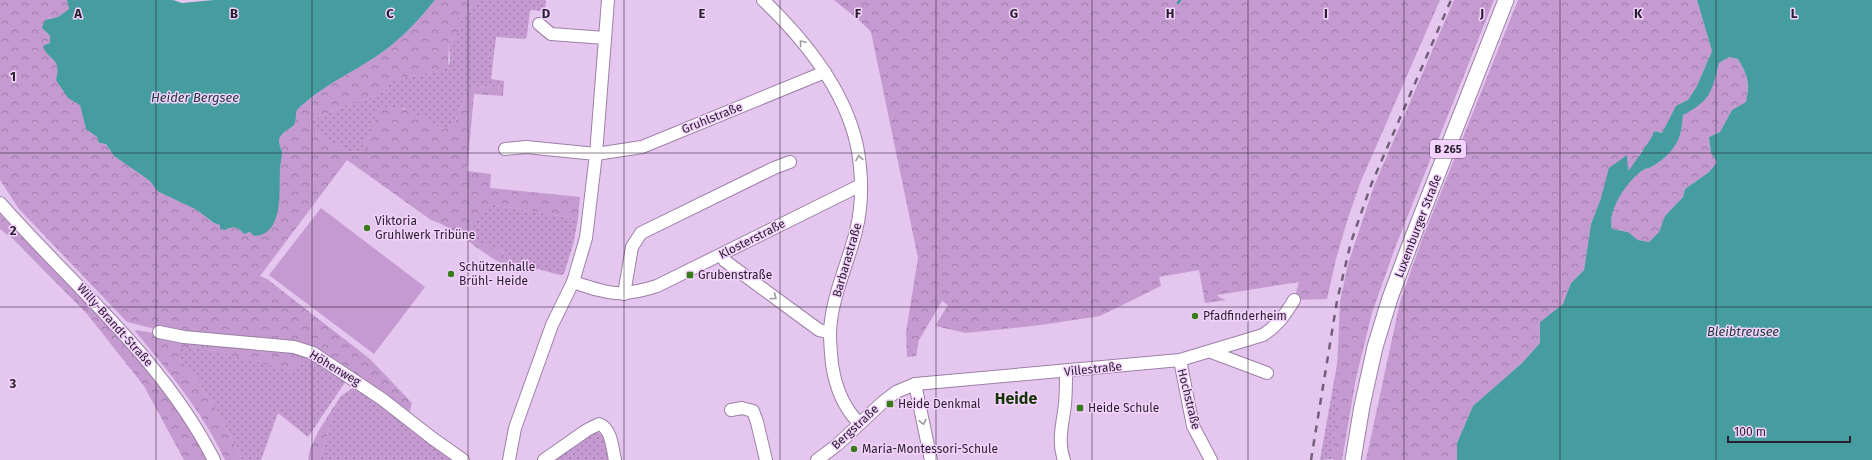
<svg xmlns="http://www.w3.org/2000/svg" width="1872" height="460" font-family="'Fira Sans',sans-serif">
<defs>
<pattern id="grass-dots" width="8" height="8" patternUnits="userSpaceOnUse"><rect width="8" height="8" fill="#c49ad1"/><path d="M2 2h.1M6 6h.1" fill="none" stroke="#9f7daa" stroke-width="1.8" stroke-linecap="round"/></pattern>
<pattern id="forest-crowns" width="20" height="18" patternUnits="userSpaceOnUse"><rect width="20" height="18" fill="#c49ad1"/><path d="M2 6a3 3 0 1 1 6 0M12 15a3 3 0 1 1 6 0" fill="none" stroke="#9f7daa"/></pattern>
</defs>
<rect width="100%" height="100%" fill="#e5c6ef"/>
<g fill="url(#grass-dots)">
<path d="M483,0h63l-1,11 -15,-1 -3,26 -2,3 -29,-2 -5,42 13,2 -1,15 -6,-10 -29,1 -13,36 -12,6 -40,-21 -27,9 -2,6 1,7 -11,13 7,16 -9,-7 -17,-1 -33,-22 -2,-5 2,-4 31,-14 33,-10 10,-6 2,-5 7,-6 44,-8 9,-5 2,-5 -1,-18 6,-5 2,-19 15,-13z"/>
<path d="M489,204l89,15 -5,26 -9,29 -4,1 -22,-6 -15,2 -13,-4 -8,-16 -37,-14z"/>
<path d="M179,346l35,5 91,3 43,24 -40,59 -30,-24 -17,47h-19c-17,-38 -37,-72 -64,-103z"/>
<path d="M1339,353l-6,106 -13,1z"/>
<path d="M357,385l97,75h-134l15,-53 5,-10z"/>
<path d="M594,430c14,7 13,16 17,30h-60z"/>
</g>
<g fill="url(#forest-crowns)">
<path d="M0,0h67l2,9 -11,8 -11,2 -2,13 5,4v7l-6,2c6,17 18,12 13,35l23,25 6,24 11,8 2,6 7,1 8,12 36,25 7,10 40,19 17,13 7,2 4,5c9,-4 11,-4 19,4l7,-2 3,4c28,-1 25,-45 26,-65 0,-6 2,-13 2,-19 -1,-4 -3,-7 -3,-12 2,-8 10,-10 15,-15 3,-5 1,-10 3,-15 26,-26 62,-40 91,-62 18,-14 33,-31 47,-48h48l-11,6 -15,13 3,11 -5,8 -6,5 -1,23 -8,5 -45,8 -7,6 -2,5 -10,6 -33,10 -31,14 -2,4 2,5 33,22 17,1 8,6 -6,-15 11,-13 -1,-7 2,-6 -1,-4c20,-17 49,6 68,16l12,-6 13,-36 29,-1 6,10 -29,-2 -7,77 24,3 -1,14 90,9 -2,22 -89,-15 -23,33 36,14 8,16c-29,-11 -50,-38 -79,-47l-84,-60 -87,116 7,3 103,80 42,44 -4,14 -90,-66 -150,-19 -41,-10 -108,-113 -19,-29z"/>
<path d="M834,0h606l-79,181 -13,37 -12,41 -9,40 -33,1 5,-18 -82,13 2,2 7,3 -21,3 -6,-33 -40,7 2,9 -61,30 -59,9 -75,8 -31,-7 13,-21 -6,-4 -23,39 -3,16 -9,1 -1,-25 12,-74 -47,-226 -11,-11z"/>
<path d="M1454,0h40l-99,248 -23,65 -16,65 -14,82h-9l7,-158 8,-38 26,-78z"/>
<path d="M1518,0h179l15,51 -15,35 -9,14 -12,7 -14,26 -8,-2 -4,11 -9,9 -5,12 -9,9v-16l-26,42 -10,26 -7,46 -13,13 -8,21 -23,18v21l-18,20 -49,43 -16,37v17h-91l34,-158 21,-60z"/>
<path d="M1729,57l9,2c10,17 11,24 9,43l-15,8 -12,22 -11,5 2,16 6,9 -8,10 -24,17 -2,8 -18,19 -6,16 -10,10 -11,-2 -10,-8 -16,-3c-5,-20 14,-48 31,-59 2,-2 5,-1 8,-3 8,-4 18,-12 23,-20 7,-9 8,-20 9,-32 22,-11 31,-28 36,-52z"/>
<path d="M0,214l112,114 68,83 27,49h-23l-40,-74 -57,-72 -74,-75 -13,-10z"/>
<path d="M136,330l34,6 117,15 18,3 -13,17 -78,-20 -35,-4 -1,10c27,31 47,65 64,103h-17c-22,-48 -57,-89 -90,-129z"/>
<path d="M340,397l-5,10 -15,53h-12l2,-11 9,-19z"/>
</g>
<path fill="#c49ad1" d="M321,208l104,79 -51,67 -105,-79z"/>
<g fill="#459da0" fill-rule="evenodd">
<path d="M67,0h106l9,3 32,-3h221c-14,17 -29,34 -47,48 -29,22 -65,36 -91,62 -2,5 0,10 -3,15 -5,5 -13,7 -15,15 0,5 2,8 3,12 0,6 -2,13 -2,19 -1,20 4,64 -26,65l-4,-4 -6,2c-8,-8 -10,-8 -19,-4l-5,-1v-4l-6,-2 -17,-13 -40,-19 -7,-10 -36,-25 -8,-12 -7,-1 -2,-6 -11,-8 -6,-24 -12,-7 -12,-18c5,-21 -3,-17 -13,-32l1,-3 6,-2v-7l-8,-8 3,-8 13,-3 11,-8z"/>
<path d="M1697,0h175v460h-415v-17l16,-37 49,-43 18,-20v-21l23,-18 8,-21 13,-13 7,-46 10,-26 8,-30 18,-13 1,16c5,-6 8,-11 13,-18 5,-9 9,-10 13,-22l8,2 14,-27 12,-6 9,-14 15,-35zM1729,57l9,2c10,17 12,24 8,43l-14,8 -12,22 -11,5 2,16 6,9 -8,10 -24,17 -2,8 -18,19 -6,16 -10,10 -11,-2 -10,-8 -16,-3c-5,-19 15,-48 31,-59 2,-2 5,-1 8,-3 8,-4 18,-12 23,-20 7,-9 8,-20 9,-32 27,-14 29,-23 36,-52z"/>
</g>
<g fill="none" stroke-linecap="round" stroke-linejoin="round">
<path stroke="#459da0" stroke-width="2.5" d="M1178,3l2,-3"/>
<g stroke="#9c80a6" stroke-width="14">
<g id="minor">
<path d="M763,0c46,44 92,101 97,167 2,20 1,44 -4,64 -8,33 -25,67 -26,102 0,10 1,21 2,31 3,21 11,43 27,59"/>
<path d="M539,24l12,10 54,4"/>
<path d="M505,149l21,-2 70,7 46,-7 183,-75"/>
<path d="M0,203c74,84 162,155 214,257"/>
<path d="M722,255l3,6 94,69 11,3"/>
<path d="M573,282c37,12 46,16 84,4l204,-101"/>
<path d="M624,294l8,-47 9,-14 133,-65 16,-6"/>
<path d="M159,332l25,5 110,10 19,6 69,46 50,39 31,22"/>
<path d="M1211,352l56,21"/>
<path d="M1180,360l13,66 18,34"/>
<path d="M915,384l16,76"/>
<path d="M731,410l11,-2 11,3 4,11 9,38"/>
<path d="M509,460l6,-32 37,-103 21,-43 13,-44 10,-84 12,-154"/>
<path d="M544,460l43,-30 12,-6c13,5 13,24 16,36"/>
<path d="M817,460l20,-15 46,-43 13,-10 19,-8 265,-24 83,-25c14,-9 22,-20 31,-35"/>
<path d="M1064,460c-7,-19 -1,-37 1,-56 1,-11 1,-22 1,-32"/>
</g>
</g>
<g stroke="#9c80a6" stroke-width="17">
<path id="major" d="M1353,460l9,-54 13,-59 15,-49 22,-59 94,-239"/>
</g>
<use href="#minor" stroke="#fff" stroke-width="12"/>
<use href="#major" stroke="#fff" stroke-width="15"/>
<path stroke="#725f79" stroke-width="2.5" stroke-dasharray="7 7" stroke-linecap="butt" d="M1311,460l26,-159 14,-59 20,-57 80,-185"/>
</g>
<defs><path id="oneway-chevron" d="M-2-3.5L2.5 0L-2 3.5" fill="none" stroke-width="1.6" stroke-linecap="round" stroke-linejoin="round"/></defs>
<g stroke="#9f9aa0">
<use href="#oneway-chevron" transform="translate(802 43) rotate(-130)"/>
<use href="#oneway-chevron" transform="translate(859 158) rotate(-100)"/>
<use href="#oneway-chevron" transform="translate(774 297) rotate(37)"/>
<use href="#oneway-chevron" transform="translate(923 422) rotate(78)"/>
</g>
<path fill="none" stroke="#291e2d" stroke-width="1" stroke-opacity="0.55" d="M156,0v460M312,0v460M468,0v460M624,0v460M780,0v460M936,0v460M1092,0v460M1248,0v460M1404,0v460M1560,0v460M1716,0v460M0,153h1872M0,307h1872"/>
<g fill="#397b1b" stroke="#f3d3fd" stroke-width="1.5">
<circle cx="367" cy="228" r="4"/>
<circle cx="451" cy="274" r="4"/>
<rect x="686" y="271" width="8" height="8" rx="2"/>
<circle cx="1195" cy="316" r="4"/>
<rect x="886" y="400" width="8" height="8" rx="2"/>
<rect x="1076" y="404" width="8" height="8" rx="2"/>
<circle cx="854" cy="449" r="4"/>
</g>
<g text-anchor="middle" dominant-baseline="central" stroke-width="3" stroke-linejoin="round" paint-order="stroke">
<rect fill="#f3d3fd" stroke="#66546b" stroke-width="1" x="1430" y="140" width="36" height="18" rx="3"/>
<g font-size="11" font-weight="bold" fill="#291e2d">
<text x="1448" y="149">B 265</text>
</g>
<g font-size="12" fill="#291e2d" stroke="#f3d3fd">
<text transform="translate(712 118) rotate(-22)">Gruhlstraße</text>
<text transform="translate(1418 226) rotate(-69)">Luxemburger Straße</text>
<text transform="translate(752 239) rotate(-27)">Klosterstraße</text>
<text transform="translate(847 260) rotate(-74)">Barbarastraße</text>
<text transform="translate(115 325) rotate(48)">Willy-Brandt-Straße</text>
<text transform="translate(335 368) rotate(31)">Höhenweg</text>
<text transform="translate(1093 369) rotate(-6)">Villestraße</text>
<text transform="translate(1189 399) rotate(76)">Hochstraße</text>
<text transform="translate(855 427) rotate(-43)">Bergstraße</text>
</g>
<g font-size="12" fill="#291e2d" stroke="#f3d3fd" text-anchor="start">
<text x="375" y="221">Viktoria<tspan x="375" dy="14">Gruhlwerk Tribüne</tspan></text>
<text x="459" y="267">Schützenhalle<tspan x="459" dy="14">Brühl- Heide</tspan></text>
<text x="698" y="275">Grubenstraße</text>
<text x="1203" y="316">Pfadfinderheim</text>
<text x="898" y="404">Heide Denkmal</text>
<text x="1088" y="408">Heide Schule</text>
<text x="862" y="449">Maria-Montessori-Schule</text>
</g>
<g font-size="13" font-style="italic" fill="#203c3d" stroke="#f3d3fd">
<text x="195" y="97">Heider Bergsee</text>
<text x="1743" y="331">Bleibtreusee</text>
</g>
<g font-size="16" font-weight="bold" fill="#143406" stroke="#f3d3fd">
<text x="1016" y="398">Heide</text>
</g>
</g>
<g font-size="13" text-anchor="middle" font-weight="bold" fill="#291e2d" stroke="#f3d3fd" stroke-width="3" stroke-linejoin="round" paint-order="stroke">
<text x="78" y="18">A</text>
<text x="234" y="18">B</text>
<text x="390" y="18">C</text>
<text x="546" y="18">D</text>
<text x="702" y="18">E</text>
<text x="858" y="18">F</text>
<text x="1014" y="18">G</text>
<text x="1170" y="18">H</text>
<text x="1326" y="18">I</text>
<text x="1482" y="18">J</text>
<text x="1638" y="18">K</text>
<text x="1794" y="18">L</text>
<text x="13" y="81">1</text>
<text x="13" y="235">2</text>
<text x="13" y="388">3</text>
</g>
<path d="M1728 436v6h122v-6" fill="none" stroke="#291e2d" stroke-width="2"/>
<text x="1734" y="436" font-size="12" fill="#291e2d" stroke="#f3d3fd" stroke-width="3" paint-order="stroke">100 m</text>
</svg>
